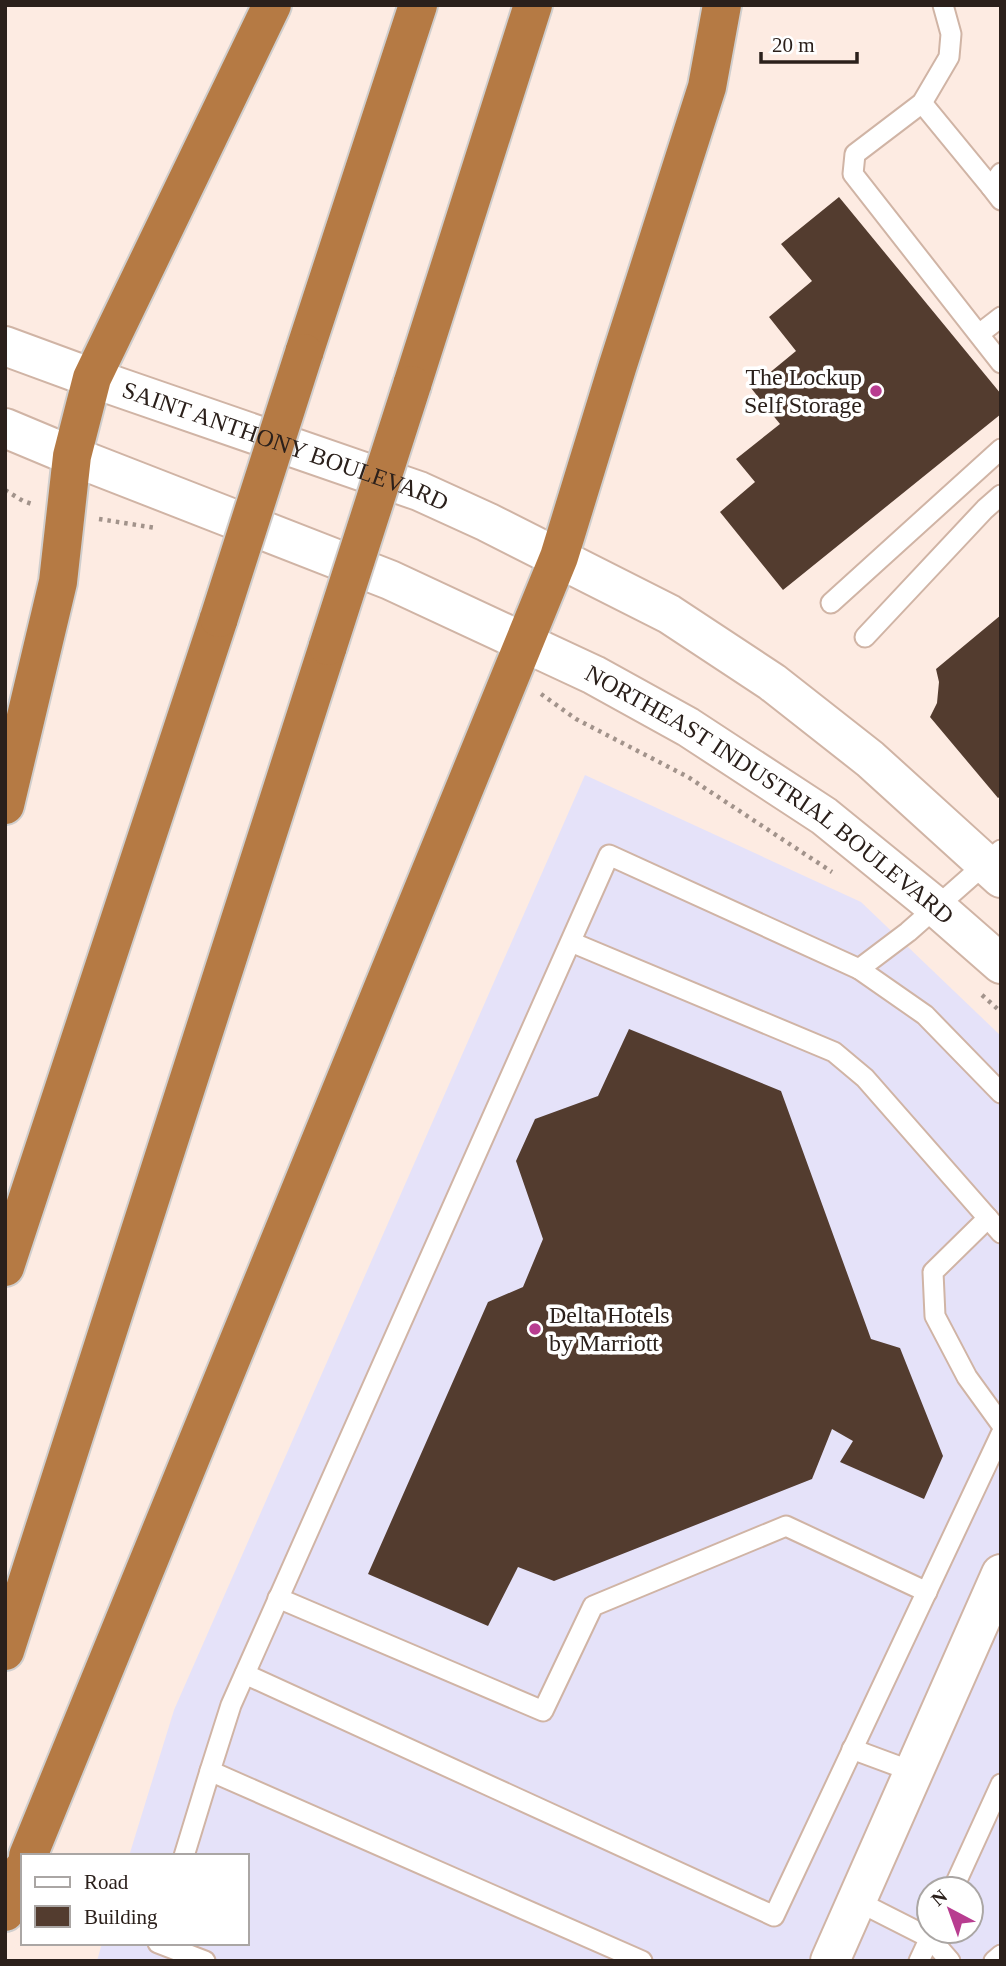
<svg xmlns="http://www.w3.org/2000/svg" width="1006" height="1966" font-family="Georgia,serif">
<rect width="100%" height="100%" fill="#fdebe2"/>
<path fill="#e5e2f9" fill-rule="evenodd" d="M585,775l276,127 140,134v925h-904l5,-18h145v-87h-118l45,-146zM929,1889h42v42h-42z"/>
<g fill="#533c2f">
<path d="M839,197l162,197v20l-218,176 -63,-78 35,-30 -19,-23 44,-35 -29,-36 45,-37 -27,-34 43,-36 -31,-37z"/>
<path d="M1001,615v181l-3,2 -68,-81 7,-14 2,-21 -3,-13z"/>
<path d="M629,1029l152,62 90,248 29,9 43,108 -19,43 -84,-37 13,-21 -21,-12 -20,50 -258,102 -36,-14 -30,59 -120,-52 120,-272 35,-15 20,-48 -27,-78 19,-42 63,-23z"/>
</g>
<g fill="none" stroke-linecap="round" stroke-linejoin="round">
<g stroke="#d0b4a5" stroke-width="23">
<g id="service">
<path d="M943,5l8,29 -2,23 -27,46 -67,51 -2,20 148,189"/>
<path d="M922,103l69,84"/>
<path d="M1001,173l-10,14 10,13"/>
<path d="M979,334l22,-17"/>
<path d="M831,603l170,-154"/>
<path d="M865,637l120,-128 16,-14"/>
<path d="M571,942l263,110 31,26 136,155"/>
<path d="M859,969l66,46 76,78"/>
<path d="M988,1218l-55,54 2,44 32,61 34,47"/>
<path d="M278,1598l265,113 50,-105 193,-80 141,66"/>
<path d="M245,1674l529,242 227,-482"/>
<path d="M852,1749l62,23"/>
<path d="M184,1856l26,-85"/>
<path d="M953,1889l48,-105"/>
<path d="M857,1901l73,37 20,23"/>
<path d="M158,1943l47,18"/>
<path d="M642,1961l-432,-190 21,-66 378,-850 250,114 49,-37 93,-82"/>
<path d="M919,1961l14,-30"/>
<path d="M994,1961l7,-6"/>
</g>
</g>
<g stroke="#d0b4a5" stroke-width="42">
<path id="minor" d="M830,1961l171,-387"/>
</g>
<g stroke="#d0b4a5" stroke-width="42">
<g id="tertiary">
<path d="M5,346l87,32"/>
<path d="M5,428l67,28"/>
</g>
</g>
<g stroke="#d0b4a5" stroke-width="42">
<g id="secondary">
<path id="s1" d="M92,378l327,113 68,31 182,92 103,68 98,77 131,119"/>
<path id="s2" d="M72,456l318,124 204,95 94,52 136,89 112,91 65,57"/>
</g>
</g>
<g stroke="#d0cecd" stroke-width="42">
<g id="motorway">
<path d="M304,353l114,-348"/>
<path d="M412,385l121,-380"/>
<path d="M5,805l53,-223 14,-126 20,-78 180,-373"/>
<path d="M5,1267l214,-649"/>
<path d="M5,1651l323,-1005"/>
<path d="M28,1856l531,-1299 58,-189 90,-281 15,-82"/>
<path d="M5,1912l18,-43"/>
</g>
</g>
<g stroke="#a2938b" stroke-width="4.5" stroke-dasharray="3.5 5" stroke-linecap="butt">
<path d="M5,490l18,11 9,3"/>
<path d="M99,519l57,9"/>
<path d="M541,694l35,25 112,58 144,95"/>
<path d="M982,995l19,17"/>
</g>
<use href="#service" stroke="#fff" stroke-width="19"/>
<use href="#minor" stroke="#fff" stroke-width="38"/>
<use href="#tertiary" stroke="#fff" stroke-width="38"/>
<use href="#secondary" stroke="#fff" stroke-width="38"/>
<use href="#motorway" stroke="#b57a44" stroke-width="38"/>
<g stroke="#d0cecd" stroke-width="42" stroke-linecap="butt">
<g id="motorway-bridge">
<path d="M219,618l85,-265"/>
<path d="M328,646l84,-261"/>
</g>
</g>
<use href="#motorway-bridge" stroke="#b57a44" stroke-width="38"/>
</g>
<g fill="#b83d90" stroke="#fff" stroke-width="2.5">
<circle cx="876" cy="391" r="7"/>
<circle cx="535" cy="1329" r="7"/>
</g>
<g text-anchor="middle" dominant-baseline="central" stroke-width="7" stroke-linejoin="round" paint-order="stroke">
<g font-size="24" fill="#2b201b" stroke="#fff" text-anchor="end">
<text x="862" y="377">The Lockup<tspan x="862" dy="28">Self Storage</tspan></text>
<text x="549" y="1315" text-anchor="start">Delta Hotels<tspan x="549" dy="28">by Marriott</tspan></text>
</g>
<g font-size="24" fill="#2b201b" stroke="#fff">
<text stroke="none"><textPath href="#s1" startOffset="205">SAINT ANTHONY BOULEVARD</textPath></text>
<text stroke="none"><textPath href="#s2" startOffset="779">NORTHEAST INDUSTRIAL BOULEVARD</textPath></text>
</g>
</g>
<rect width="1006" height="1966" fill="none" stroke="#2b201b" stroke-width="14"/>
<rect x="21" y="1854" width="228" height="91" fill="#ffffff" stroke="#aaa6a4" stroke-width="2"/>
<rect x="35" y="1877" width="35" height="10" fill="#ffffff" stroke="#aaa6a4" stroke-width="2"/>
<text x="84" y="1889" font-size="21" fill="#2b201b">Road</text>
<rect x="35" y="1906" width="35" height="21" fill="#533c2f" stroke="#aaa6a4" stroke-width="2"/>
<text x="84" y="1924" font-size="21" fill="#2b201b">Building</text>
<g transform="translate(950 1910) rotate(319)"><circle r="33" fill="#ffffff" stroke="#aaa6a4" stroke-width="2"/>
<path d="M0-5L12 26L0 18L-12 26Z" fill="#b83d90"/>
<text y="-10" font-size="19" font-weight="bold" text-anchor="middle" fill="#2b201b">N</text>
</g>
<path d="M761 52v10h96v-10" fill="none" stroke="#2b201b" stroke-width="3.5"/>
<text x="772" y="52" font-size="21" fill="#2b201b" stroke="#ffffff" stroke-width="5" paint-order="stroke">20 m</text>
</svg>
